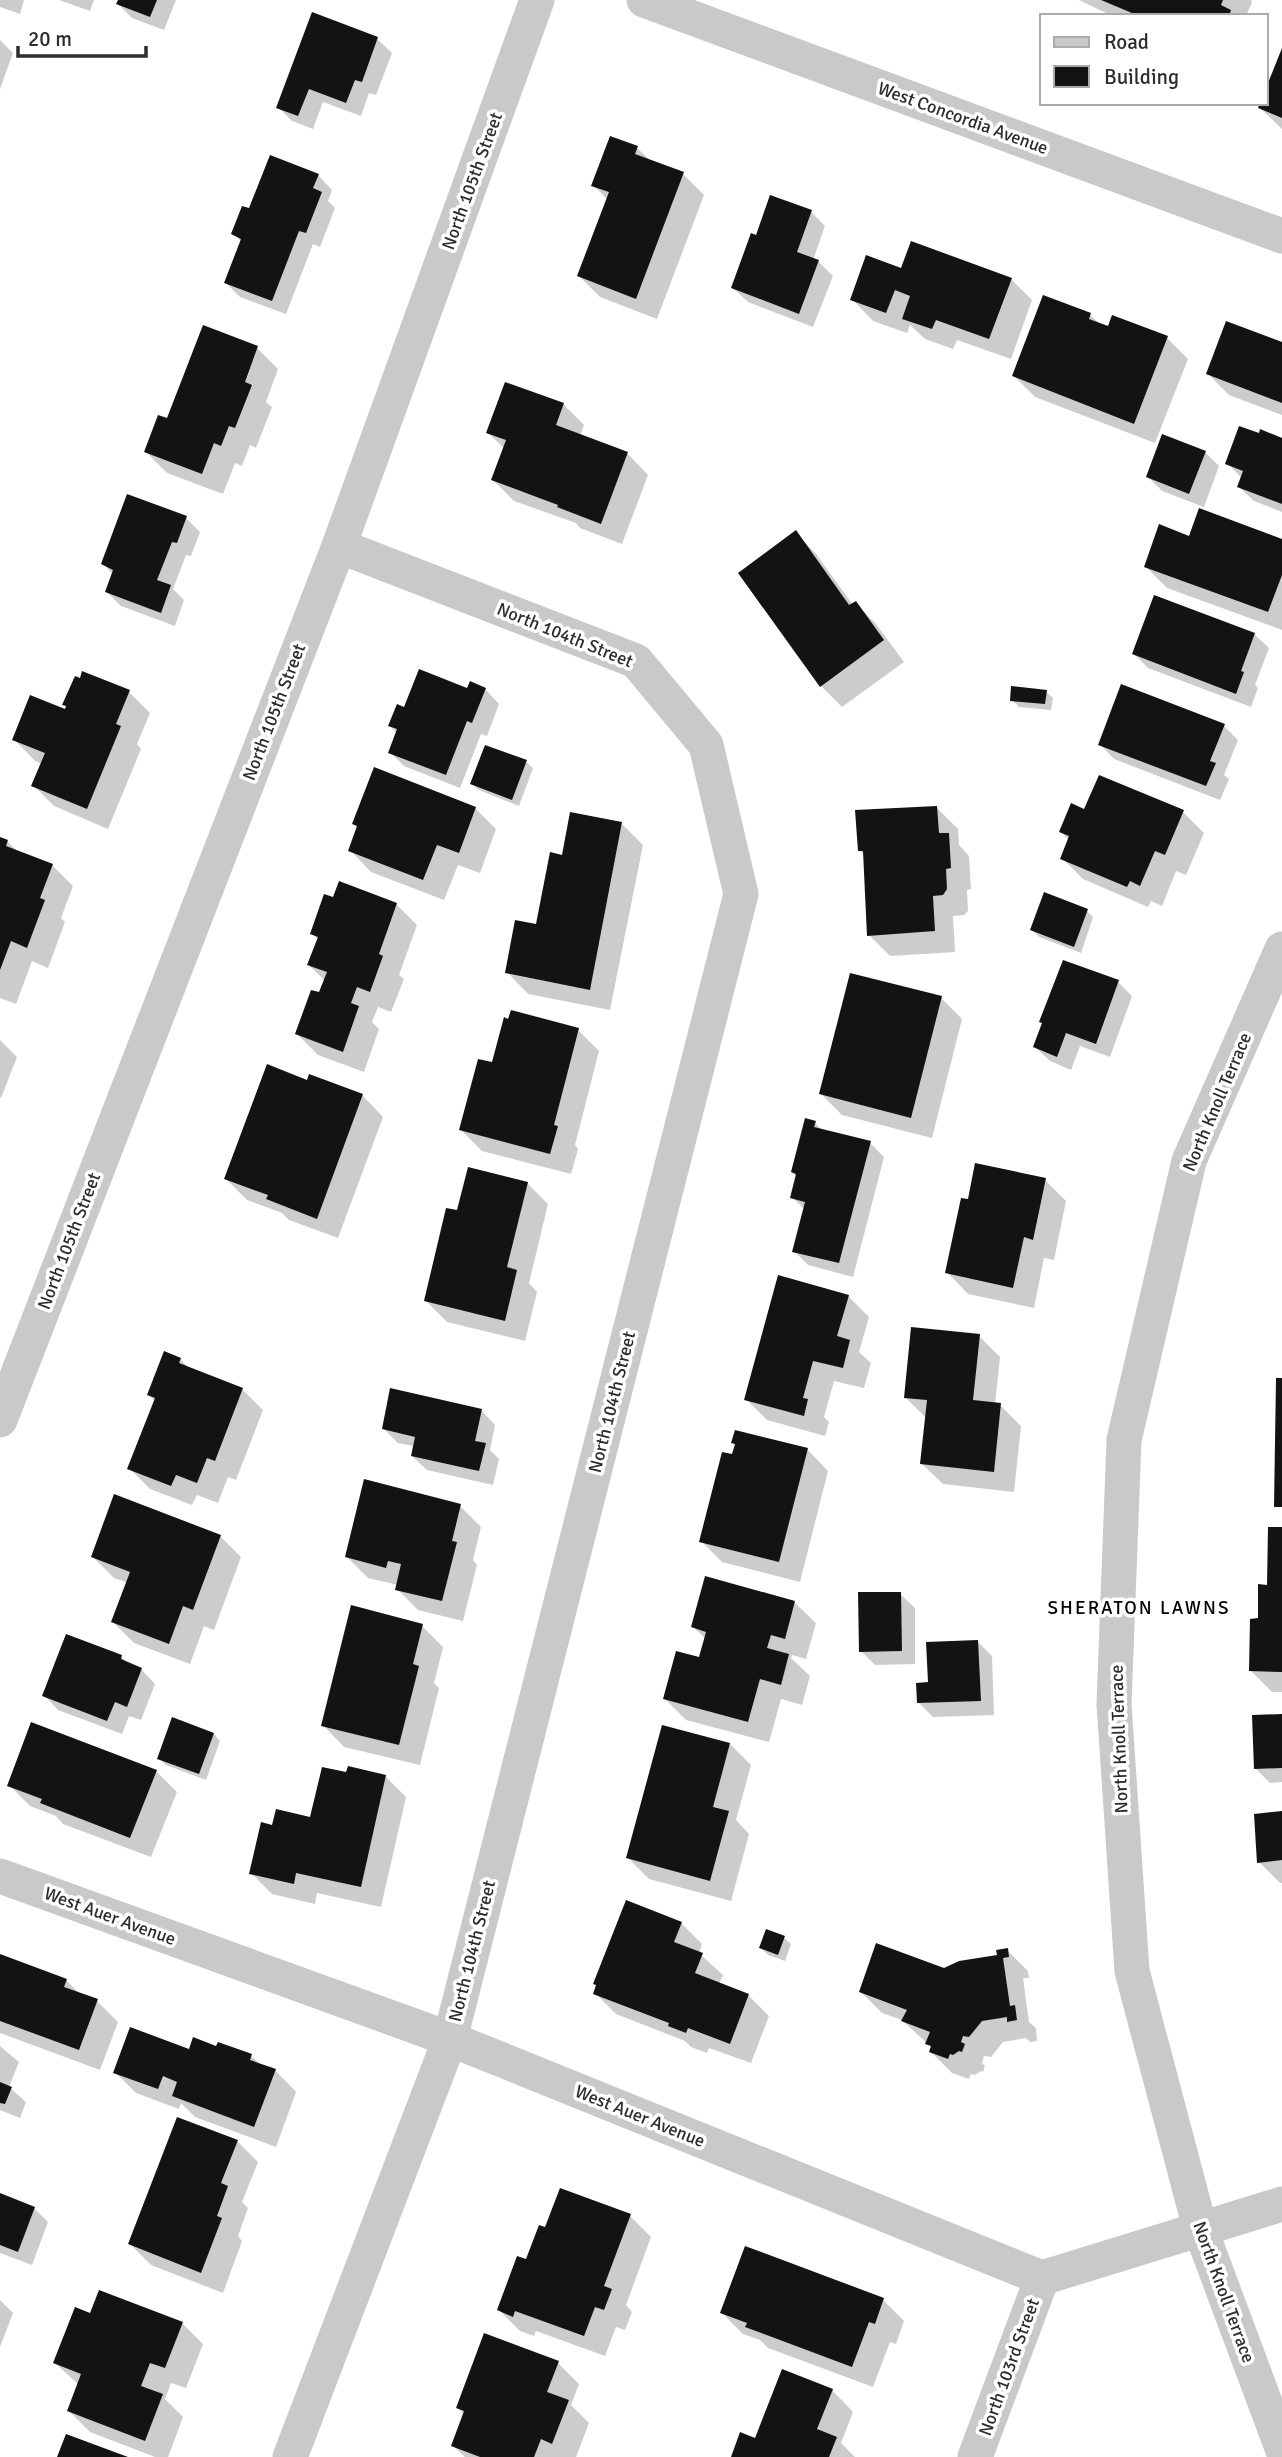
<svg xmlns="http://www.w3.org/2000/svg" width="1282" height="2457" font-family="Signika,sans-serif">
<rect width="100%" height="100%" fill="#fff"/>
<g fill="#0003">
<path d="M0,0h24l-4,14 -20,-7z"/>
<path d="M59,0h35l-4,11z"/>
<path d="M119,0h57l-12,30 -32,-12 -14,-14z"/>
<path d="M1079,0h172l1,2 -6,14h-134z"/>
<path d="M313,15l64,24 15,14 -16,42 -7,-2 -8,23 -38,-14 -10,27 -21,-8 -14,-14z"/>
<path d="M0,40l13,13 -13,36z"/>
<path d="M1282,52v77l-22,-21 6,-5z"/>
<path d="M611,138l26,10 14,13 32,13 21,21 -47,124 -57,-22 -21,-21 29,-76 -15,-15z"/>
<path d="M318,175l14,15 -4,11 7,7 -15,39 -7,-3 -27,70 -46,-17 -14,-14 16,-41 -9,-8 17,-24z"/>
<path d="M811,212l14,14 -12,34 5,1 15,15 -20,51 -65,-25 -15,-14 24,-51z"/>
<path d="M902,270l109,9 21,21 -21,59 -54,-19 -4,9 -28,-10 -15,-14 -3,8 -34,-12 -21,-22z"/>
<path d="M1090,315l10,9 67,14 21,21 -33,84 -120,-46 -21,-21z"/>
<path d="M1282,344v71l-53,-20 -21,-21z"/>
<path d="M257,348l21,21 -12,33 6,5 -16,41 -6,-3 -8,21 -7,-3 -12,31 -56,-21 -21,-21 22,-32z"/>
<path d="M563,404l21,21 -4,11 47,17 21,22 -26,69 -42,-16 -4,-5 -62,-22 -21,-21 12,-31 -17,-16z"/>
<path d="M1282,440v72l-28,-11 -15,-14 3,-9 -15,-15z"/>
<path d="M1205,452l14,14 -15,41 -42,-16 -14,-14z"/>
<path d="M186,518l14,14 -9,24 -5,-1 -13,34 11,11 -9,26 -54,-20 -14,-14 6,-18 -10,-10z"/>
<path d="M796,533l20,21 37,51 2,-2 21,21 28,38 -62,45 -21,-21z"/>
<path d="M1190,538l92,3v89l-115,-42 -21,-21z"/>
<path d="M1254,634l15,14 -14,37 3,3 -7,19 -103,-39 -14,-14z"/>
<path d="M485,689l14,15 -12,32 -6,-2 -21,54 -56,-22 -14,-14 7,-19 -7,-7 15,-17 63,-19z"/>
<path d="M129,692l21,21 -13,31 4,5 -33,80 -54,-23 -21,-21 9,-21 -7,-3 -21,-22 52,-27z"/>
<path d="M1046,692l7,6 -2,12 -32,-3 -7,-7z"/>
<path d="M1224,726l14,14 -14,35 5,4 -9,21 -106,-41 -14,-15z"/>
<path d="M526,762l7,6 -14,38 -40,-16 -7,-6z"/>
<path d="M475,808l21,21 -16,44 -22,-8 -14,35 -73,-28 -21,-22 8,-21 -4,-5z"/>
<path d="M937,808l21,21 1,16 10,11 2,33 -4,1 1,21 -4,4 -11,1 2,36 -65,4 -21,-21 -4,-79 -6,-6z"/>
<path d="M1085,811l98,1 21,21 -18,42 -10,-4 -14,35 -11,-5 -3,6 -65,-28 -21,-21 7,-18 -8,-8z"/>
<path d="M622,824l21,21 -33,165 -82,-16 -21,-22 30,-46z"/>
<path d="M0,839l7,2 11,11 34,13 21,21 -12,32 4,4 -17,46 -16,-7 -16,43 -16,-6z"/>
<path d="M334,899l62,5 21,21 -18,50 5,4 -13,33 -13,-5 -6,15 7,7 -15,43 -46,-17 -21,-21 28,-53 -16,-16 9,-25 -6,-7z"/>
<path d="M1087,911l6,6 -12,36 -42,-16 -7,-7z"/>
<path d="M1118,982l14,14 -22,61 -30,-11 -9,24 -21,-9 -15,-14z"/>
<path d="M941,998l21,21 -30,119 -90,-23 -21,-21z"/>
<path d="M578,1030l21,21 -24,94 3,4 -7,25 -89,-23 -21,-21 33,-66z"/>
<path d="M0,1040l17,17 -16,41 -1,-1z"/>
<path d="M308,1082l54,13 21,22 -45,121 -49,-18 -7,-7 -35,-13 -21,-21z"/>
<path d="M815,1123l8,8 47,12 14,14 -31,120 -45,-12 -14,-14 11,-41 -13,-13 5,-20 -5,-5z"/>
<path d="M1045,1180l21,21 -12,59 -10,-2 -10,50 -66,-14 -21,-22 22,-71z"/>
<path d="M527,1183l21,21 -19,79 8,9 -12,49 -78,-19 -21,-21 32,-88z"/>
<path d="M848,1296l21,21 -10,35 12,11 -7,25 -30,-7 -10,36 5,5 -4,14 -58,-16 -21,-21z"/>
<path d="M979,1336l21,21 -5,47 5,1 21,21 -7,66 -71,-8 -22,-21 5,-45 -21,-21z"/>
<path d="M180,1359l10,10 52,20 21,21 -27,70 -8,-3 -10,26 -21,-8 -5,10 -42,-16 -21,-21 26,-67 -6,-6z"/>
<path d="M481,1410l14,15 -5,25 9,9 -6,26 -66,-15 -15,-14 2,-10 -16,-3 -15,-15z"/>
<path d="M733,1442l74,7 21,22 -28,111 -78,-20 -21,-21 32,-84 3,-11z"/>
<path d="M460,1506l21,21 -8,33 4,5 -14,56 -45,-11 -21,-21 1,-4 -30,-7 -21,-21z"/>
<path d="M1282,1529v163h-10l-21,-21 8,-51z"/>
<path d="M220,1536l21,21 -27,73 -10,-4 -14,38 -56,-21 -21,-21 15,-39 -14,-5 -21,-21z"/>
<path d="M900,1594l15,14v56l-40,1 -14,-14z"/>
<path d="M794,1602l22,21 -10,36 -14,-4 -1,3 19,18 -8,29 -21,-6 -12,43 -83,-22 -21,-21 36,-40 5,-20 -13,-12z"/>
<path d="M422,1626l21,21 -9,36 5,5 -19,77 -76,-18 -21,-22z"/>
<path d="M978,1642l14,14 2,59 -61,2 -14,-14 10,-19z"/>
<path d="M121,1657l8,7 12,5 14,15 -14,36 -12,-4 -7,18 -64,-24 -14,-15z"/>
<path d="M1282,1716v66l-12,1 -14,-14z"/>
<path d="M214,1734l6,7 -14,39 -40,-15 -7,-7z"/>
<path d="M730,1744l21,21 -15,55 13,14 -18,67 -82,-22 -21,-21z"/>
<path d="M156,1771l21,21 -26,65 -88,-33 -7,-8 -26,-10 -21,-21z"/>
<path d="M348,1775l37,1 21,21 -25,110 -64,-14 -2,11 -43,-10 -21,-21 22,-46 39,-8z"/>
<path d="M1282,1813v70h-2l-21,-21z"/>
<path d="M681,1923l21,21 -3,9 24,22 -4,9 29,11 21,21 -18,47 -42,-15 -2,5 -16,-6 -6,-6 -69,-27 -21,-21z"/>
<path d="M784,1938l7,6 -6,17 -17,-6 -7,-7z"/>
<path d="M1007,1950l21,21 1,7h-6l6,44 7,6 1,13 -7,1 -4,-4 -23,4 -12,15 -7,-1 -2,7 3,3 -2,6 -2,-1 -6,4 -4,-1 -2,5 -17,-6 -21,-21 1,-4 -30,-28 -20,-7 -21,-21 138,-35z"/>
<path d="M0,1956l66,24 15,15 16,6 21,21 -18,48 -100,-37z"/>
<path d="M0,2046l19,16 -10,25 17,15 -6,16 -20,-8z"/>
<path d="M217,2048l34,8 10,9 14,5 21,22 -20,55 -81,-30 -14,-14 -2,6 -43,-16 -21,-21 75,-21z"/>
<path d="M237,2141l21,21 -16,40 6,6 -10,28 4,5 -19,52 -72,-28 -21,-21z"/>
<path d="M0,2195l34,13 14,14 -16,43 -32,-12z"/>
<path d="M630,2216l21,21 -25,68 6,7 -7,18 -9,-3 -11,29 -69,-25 -2,5 -14,-5 -21,-21 47,-81z"/>
<path d="M0,2300l13,13 -13,34z"/>
<path d="M883,2300l21,21 -8,23 -6,-2 -17,45 -105,-39 -8,-8 -17,-6 -21,-21z"/>
<path d="M91,2315l91,8 21,21 -17,44 -15,-5 -6,16 18,18 -15,40h-13l-65,-25 -21,-21 10,-26 -24,-22z"/>
<path d="M558,2363l21,21 -8,21 18,18 -13,34h-111l-12,-11 12,-31 -7,-7z"/>
<path d="M832,2390l21,22 -12,31 14,14h-123z"/>
</g>
<g fill="#131313">
<path d="M118,0h39l-7,17 -34,-13z"/>
<path d="M1101,0h122l-2,5 10,5 -2,6h-90z"/>
<path d="M312,12l66,25 -16,45 -7,-2 -9,23 -37,-14 -11,27 -22,-8z"/>
<path d="M1282,48v70l-24,-10 2,-5h6v-15z"/>
<path d="M610,136l28,10 -3,8 49,18 -48,127 -59,-23 32,-84 -18,-6z"/>
<path d="M270,155l49,19 -6,14 9,4 -16,41 -7,-2 -27,70 -48,-18 17,-44 -10,-5 11,-28 7,2z"/>
<path d="M770,195l42,15 -15,42 22,8 -20,54 -68,-26 20,-55 5,2z"/>
<path d="M911,241l101,37 -23,61 -53,-19 -4,9 -30,-10 8,-23 -15,-6 -9,23 -36,-13 16,-45 35,13z"/>
<path d="M1043,295l48,18 -2,6 19,7 4,-11 56,21 -34,88 -122,-48z"/>
<path d="M1226,321l56,21v61l-76,-29z"/>
<path d="M203,325l55,21 -13,36 7,3 -17,43 -6,-2 -8,20 -7,-3 -12,31 -58,-22 14,-37 9,3z"/>
<path d="M505,382l59,21 -8,22 72,27 -27,72 -44,-17 1,-2 -67,-25 15,-40 -20,-7z"/>
<path d="M1239,426l20,7 1,-4 22,9v66l-45,-17 6,-16 -18,-7z"/>
<path d="M1162,434l44,17 -17,43 -43,-17z"/>
<path d="M127,494l60,22 -10,27 -5,-1 -15,38 14,5 -10,28 -56,-21 8,-22 -12,-6z"/>
<path d="M1199,508l83,31v36l-14,37 -124,-45 15,-43 30,12z"/>
<path d="M796,530l53,75 7,-4 28,39 -64,47 -82,-114z"/>
<path d="M1154,595l101,38 -14,38 3,1 -8,22 -104,-40z"/>
<path d="M419,669l48,19 3,-7 16,7 -14,35 -5,-2 -21,54 -58,-22 9,-24 -9,-3 9,-22 7,3z"/>
<path d="M82,671l48,19 -14,34 5,2 -34,83 -56,-23 14,-33 -33,-13 18,-45 35,14 1,-3 -4,-1 13,-29 5,2z"/>
<path d="M1121,684l104,40 -15,37 6,2 -10,23 -108,-41z"/>
<path d="M1011,686l36,4 -2,14 -35,-3z"/>
<path d="M485,745l42,15 -15,40 -42,-16z"/>
<path d="M374,767l102,40 -17,46 -22,-8 -14,35 -75,-29 9,-25 -5,-2z"/>
<path d="M1099,775l85,35 -19,45 -10,-4 -15,35 -10,-5 -3,6 -67,-28 9,-23 -10,-4 12,-29 13,6z"/>
<path d="M937,806l2,27h10l2,35 -5,1 1,20 -4,6 -10,1 2,35 -68,5 -4,-85h-5l-3,-41z"/>
<path d="M570,812l52,10 -32,168 -85,-17 10,-53 21,4 14,-72 12,3z"/>
<path d="M0,837l8,3 -2,6 47,18 -13,34 5,2 -18,48 -16,-7 -11,29z"/>
<path d="M339,881l58,22 -18,51 4,2 -13,36 -13,-5 -6,16 8,3 -16,46 -48,-18 16,-44 8,2 8,-20 -20,-7 11,-28 -8,-3 14,-40 9,3z"/>
<path d="M1044,892l44,17 -14,38 -44,-17z"/>
<path d="M1063,960l56,20 -23,64 -30,-11 -9,24 -24,-10 9,-24 -3,-1z"/>
<path d="M850,973l92,23 -31,122 -92,-24z"/>
<path d="M511,1010l68,18 -25,97 4,1 -8,28 -91,-24 19,-71 14,3 12,-45 4,2z"/>
<path d="M267,1064l40,16 2,-6 54,20 -46,125 -51,-20 2,-4 -44,-16z"/>
<path d="M805,1118l11,3 -2,6 57,14 -32,122 -47,-11 13,-50 -15,-4 6,-24 -5,-2z"/>
<path d="M975,1163l71,15 -13,62 -9,-3 -11,51 -68,-15 16,-75 7,1z"/>
<path d="M468,1167l60,15 -21,85 10,3 -12,51 -81,-20 22,-93 11,2z"/>
<path d="M778,1275l71,20 -12,41 13,4 -7,28 -30,-7 -10,37 5,1 -4,17 -60,-16z"/>
<path d="M911,1327l69,7 -7,66 28,3 -7,69 -74,-8 7,-64 -23,-2z"/>
<path d="M164,1351l17,7 -2,5 64,25 -28,73 -8,-3 -10,25 -21,-8 -5,11 -44,-17 28,-71 -8,-3z"/>
<path d="M1276,1378h6v129h-8z"/>
<path d="M390,1388l92,21 -7,32 11,2 -7,28 -68,-15 4,-19 -33,-8z"/>
<path d="M735,1430l73,18 -29,114 -80,-20 23,-90 10,2 3,-10 -4,-1z"/>
<path d="M364,1479l97,25 -9,37 5,1 -15,59 -47,-11 6,-26 -13,-3 -2,7 -41,-11z"/>
<path d="M114,1494l107,41 -28,75 -10,-4 -14,38 -58,-22 19,-50 -39,-15z"/>
<path d="M1268,1527h14v145l-33,-1 1,-52 8,-1v-34l9,1z"/>
<path d="M705,1576l90,25 -10,38 -14,-4 -4,13 22,6 -8,31 -21,-6 -12,43 -85,-23 13,-48 23,6 7,-25 -15,-5z"/>
<path d="M858,1592h43l1,59 -43,1z"/>
<path d="M351,1605l72,19 -10,40 6,2 -20,79 -78,-19z"/>
<path d="M66,1634l56,21 -1,4 21,9 -15,39 -12,-5 -8,19 -65,-25z"/>
<path d="M978,1640l3,61 -64,2 -1,-20 12,-1 -2,-40z"/>
<path d="M1282,1714v54l-28,1 -2,-54z"/>
<path d="M172,1717l42,16 -15,41 -42,-15z"/>
<path d="M31,1722l126,48 -27,68 -90,-35 2,-4 -35,-13z"/>
<path d="M662,1725l68,18 -17,64 16,4 -19,70 -84,-23z"/>
<path d="M348,1766l38,9 -25,112 -65,-14 -2,11 -45,-10 12,-52 11,3 4,-16 34,8 12,-50 24,5z"/>
<path d="M1282,1811v49l-25,3 -3,-49z"/>
<path d="M626,1900l56,22 -8,20 29,11 -8,20 54,21 -19,50 -42,-16 -2,5 -18,-7 1,-3 -76,-29 3,-9 -3,-1z"/>
<path d="M766,1929l19,7 -7,19 -19,-7z"/>
<path d="M876,1943l68,25 15,-7 38,-6 -1,-5 12,-2 1,9 -6,1 7,48 5,-1 2,15 -10,2v-5l-25,4 -13,16 -6,-1 -2,6 4,2 -3,8 -3,-1 -6,4 -3,-1 -2,5 -19,-7 2,-6 -6,-2 5,-12 -29,-11 6,-11 -48,-18z"/>
<path d="M0,1954l67,25 -3,8 34,12 -19,51 -79,-29z"/>
<path d="M130,2027l59,22 4,-12 23,9 2,-4 34,12 -2,6 26,9 -22,58 -82,-31 5,-14 -14,-6 -5,13 -45,-16z"/>
<path d="M0,2082l12,5 -7,17 -5,-1z"/>
<path d="M177,2117l61,23 -17,43 7,3 -11,30 5,2 -21,55 -73,-29z"/>
<path d="M560,2188l71,26 -27,72 8,3 -8,21 -9,-3 -11,29 -69,-25 -2,6 -16,-7 20,-54 9,3 13,-34 6,2z"/>
<path d="M0,2193l35,14 -17,45 -18,-7z"/>
<path d="M745,2246l139,52 -9,26 -6,-2 -17,45 -107,-40 2,-4 -27,-10z"/>
<path d="M99,2290l84,32 -18,46 -15,-5 -9,23 22,8 -18,47 -78,-30 14,-37 -28,-11 22,-56 15,6z"/>
<path d="M484,2333l75,28 -12,31 22,8 -17,44 -11,-5 -7,18h-54l-29,-11 13,-35 -8,-3z"/>
<path d="M782,2369l51,20 -16,40 20,8 -8,20h-98l9,-25 15,6z"/>
<path d="M66,2434l62,23h-71z"/>
</g>
<g fill="none" stroke-linecap="round" stroke-linejoin="round">
<g stroke="#c9c9c9" stroke-width="35">
<path d="M644,0l638,236"/>
<path d="M1282,949l-93,212 -65,279 -10,264 18,267 68,257 82,220"/>
<path d="M0,1420l339,-874 198,-546"/>
<path d="M0,1876l450,163 592,239 240,-74"/>
<path d="M290,2457l160,-418 291,-1145 -35,-149 -70,-84 -297,-115"/>
<path d="M975,2457l67,-179"/>
</g>
</g>
<g text-anchor="middle" dominant-baseline="central" stroke-width="7" stroke-linejoin="round" paint-order="stroke">
<g font-size="18" fill="#2c2c2c" stroke="#fff">
<text transform="translate(963 118) rotate(20)">West Concordia Avenue</text>
<text transform="translate(472 181) rotate(-70)">North 105th Street</text>
<text transform="translate(565 635) rotate(22)">North 104th Street</text>
<text transform="translate(274 712) rotate(-69)">North 105th Street</text>
<text transform="translate(1217 1102) rotate(-67)">North Knoll Terrace</text>
<text transform="translate(69 1241) rotate(-69)">North 105th Street</text>
<text transform="translate(612 1402) rotate(-76)">North 104th Street</text>
<text transform="translate(1119 1739) rotate(-92)">North Knoll Terrace</text>
<text transform="translate(110 1916) rotate(20)">West Auer Avenue</text>
<text transform="translate(472 1951) rotate(-76)">North 104th Street</text>
<text transform="translate(640 2116) rotate(22)">West Auer Avenue</text>
<text transform="translate(1224 2292) rotate(70)">North Knoll Terrace</text>
<text transform="translate(1009 2367) rotate(-70)">North 103rd Street</text>
</g>
<g font-size="19" letter-spacing="2" fill="#000" stroke="#fff">
<text x="1139" y="1608">SHERATON LAWNS</text>
</g>
</g>
<rect x="1040" y="14" width="228" height="91" fill="#ffffff" stroke="#ababab" stroke-width="2"/>
<rect x="1054" y="37" width="35" height="10" fill="#c9c9c9" stroke="#ababab" stroke-width="2"/>
<text x="1104" y="49" font-size="21" fill="#2c2c2c">Road</text>
<rect x="1054" y="66" width="35" height="21" fill="#131313" stroke="#ababab" stroke-width="2"/>
<text x="1104" y="84" font-size="21" fill="#2c2c2c">Building</text>
<path d="M18 46v10h128v-10" fill="none" stroke="#2c2c2c" stroke-width="3.5"/>
<text x="28" y="46" font-size="21" fill="#2c2c2c" stroke="#ffffff" stroke-width="5" paint-order="stroke">20 m</text>
</svg>
